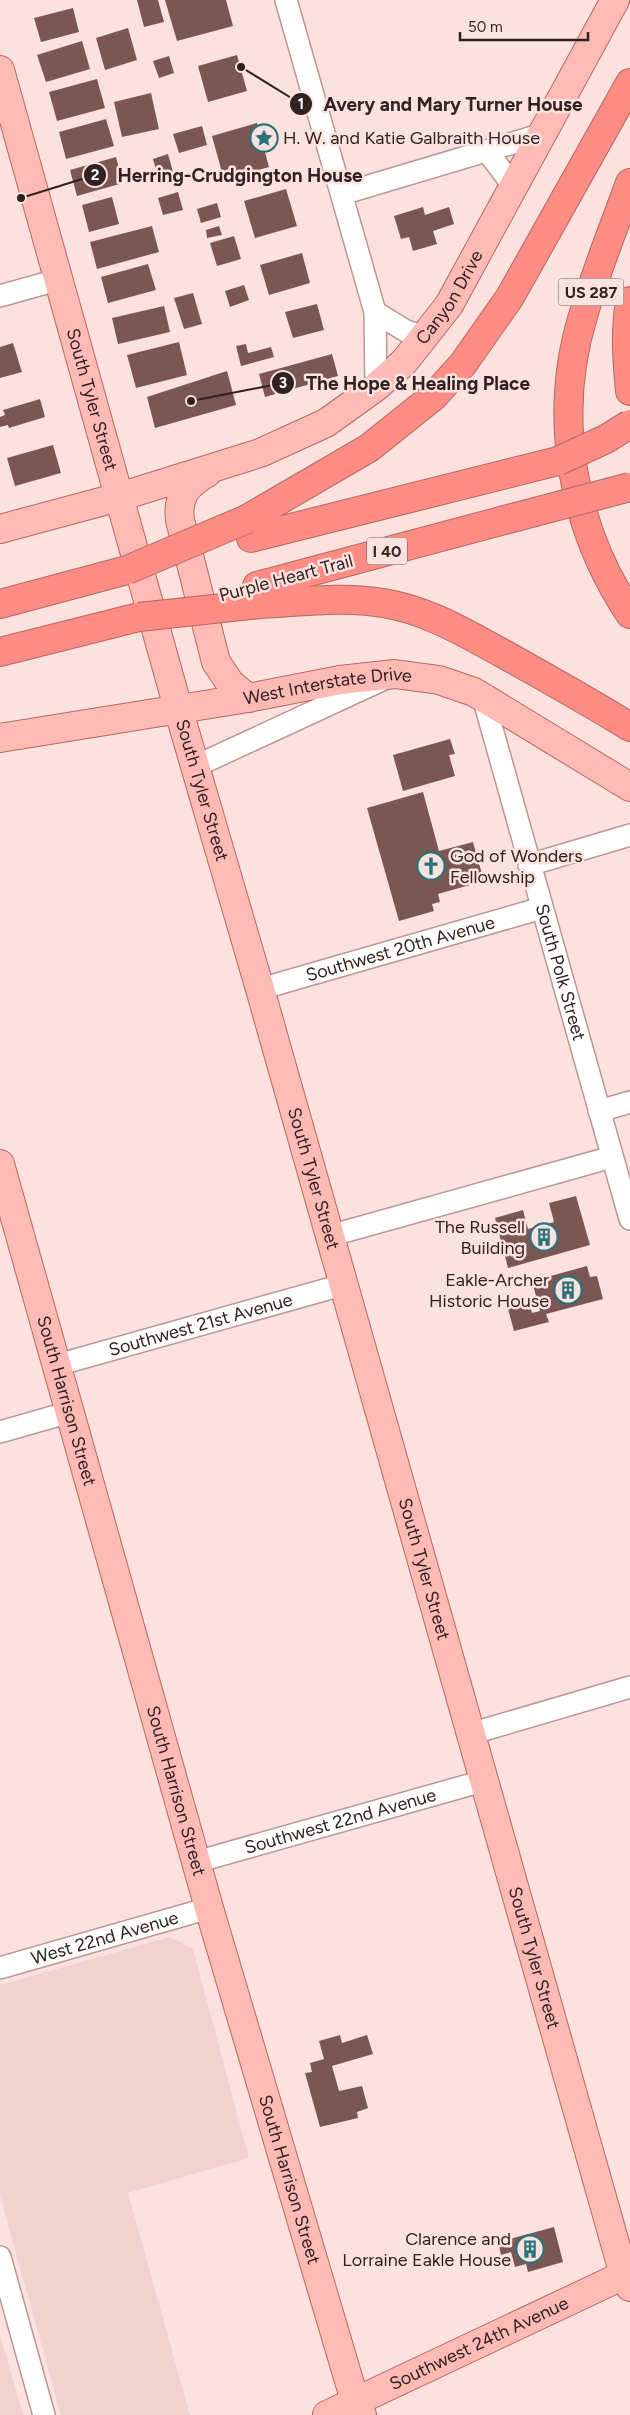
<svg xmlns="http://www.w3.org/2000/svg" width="630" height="2415" font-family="Figtree,sans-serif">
<rect width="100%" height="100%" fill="#fce2df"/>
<g fill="#f1d2cf">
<path d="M170,1937l23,12 56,209 -121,35 62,222h-129l-61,-219v-211z"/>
<path d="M0,2335l23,80h-23z"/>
</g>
<g fill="#7b5754">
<path d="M137,0h21l6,22 -20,5z"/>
<path d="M165,0h61l7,26 -56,15z"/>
<path d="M73,8l6,24 -38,10 -7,-24z"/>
<path d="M128,28l9,32 -32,10 -9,-32z"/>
<path d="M82,41l8,28 -44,13 -9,-27z"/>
<path d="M237,55l10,36 -39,11 -10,-36z"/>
<path d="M169,56l5,17 -15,5 -6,-17z"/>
<path d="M97,79l8,29 -48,13 -8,-29z"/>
<path d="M151,93l8,36 -37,8 -8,-35z"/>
<path d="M106,119l8,27 -48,13 -7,-27z"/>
<path d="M257,123l12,44 -45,13 -12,-44z"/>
<path d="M202,126l5,19 -28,8 -6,-19z"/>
<path d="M168,154l5,18 -15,4 -5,-17z"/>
<path d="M116,157l7,26 -46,13 -7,-26z"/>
<path d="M286,189l11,37 -42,12 -11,-37z"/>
<path d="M178,192l5,18 -20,5 -5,-17z"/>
<path d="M112,197l7,27 -30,8 -7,-27z"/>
<path d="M217,203l4,14 -20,6 -4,-14z"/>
<path d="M423,207l2,8 24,-8 5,17 -21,7 4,13 -24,7 -4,-14 -8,2 -7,-23z"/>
<path d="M152,226l7,26 -62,17 -7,-27z"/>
<path d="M219,226l3,9 -15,3 -1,-8z"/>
<path d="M234,236l7,23 -24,7 -7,-23z"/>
<path d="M302,253l8,30 -41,12 -9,-30z"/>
<path d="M148,264l8,26 -48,13 -7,-26z"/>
<path d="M244,285l5,15 -19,7 -5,-16z"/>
<path d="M193,293l9,31 -18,5 -10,-31z"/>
<path d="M317,304l7,26 -31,8 -8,-26z"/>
<path d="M164,306l6,26 -52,12 -6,-26z"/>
<path d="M179,342l8,33 -51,13 -9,-33z"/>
<path d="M13,343l9,29 -22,6v-31z"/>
<path d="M246,344l2,9 23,-6 3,10 -33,9 -5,-20z"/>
<path d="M332,354l6,22 -73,21 -6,-23z"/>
<path d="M227,371l9,34 -81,23 -8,-31z"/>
<path d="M40,399l5,18 -36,11 -1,-3 -8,2v-10l5,-2 -2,-5z"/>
<path d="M53,445l8,28 -46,13 -8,-28z"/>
<path d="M450,739l5,15 -6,1 6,21 -52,15 -10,-36z"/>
<path d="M423,792l16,59 34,-9 11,39 -46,13 2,8 -8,2 2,7 -35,10 -32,-113z"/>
<path d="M576,1196l14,49 -82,23 -13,-50 28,-8 5,19 26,-7 -5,-19z"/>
<path d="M587,1266l3,11 7,-1 6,23 -57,15 3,8 -35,9 -6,-22 21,-6 3,10 8,-2 -8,-30z"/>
<path d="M340,2035l2,8 25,-8 6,19 -41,12 7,25 23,-5 6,22 -11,4 1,6 -38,9 -15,-54 7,-1 -2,-9 14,-4 -5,-18z"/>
<path d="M554,2227l9,35 -35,10 -2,-8 -11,3 -4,-15 -10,3 -2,-9 8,-2 -1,-4z"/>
</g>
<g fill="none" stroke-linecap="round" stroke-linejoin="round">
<g stroke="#be9692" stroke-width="24">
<g id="minor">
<path d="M286,0l89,312 1,75"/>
<path d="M487,151l27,36"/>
<path d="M342,194l201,-60"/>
<path d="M0,296l57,-16"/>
<path d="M375,312l31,19 20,6"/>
<path id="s1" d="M483,697l147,522"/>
<path d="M196,766l188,-87"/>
<path d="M529,865l101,-30"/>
<path id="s2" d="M260,989l282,-81"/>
<path d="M599,1111l31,-9"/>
<path d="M329,1236l283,-79"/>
<path id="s3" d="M57,1365l285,-80"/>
<path d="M0,1432l70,-20"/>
<path d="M470,1734l160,-47"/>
<path id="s4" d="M196,1862l287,-81"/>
<path id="s5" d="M0,1968l209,-60"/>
<path d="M0,2257l44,158"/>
</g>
</g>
<g stroke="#b66761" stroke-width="30">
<g id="major">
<path id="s6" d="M0,70l178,638 82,281 364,1286 6,12"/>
<path d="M207,473c-20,12 -30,22 -27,47l36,142 14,21 18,15"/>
<path id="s7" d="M0,529l119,-32 141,-44 66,-30 50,-36 28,-25 45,-57 166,-305"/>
<path id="s8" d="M0,738l248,-40 92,-18 55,-6 44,6 35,12 156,95"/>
<path id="s9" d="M0,1164l209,744 146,493 7,14"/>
<path id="s10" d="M327,2415l297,-140"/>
</g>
</g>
<g stroke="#b66761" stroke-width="30">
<g id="highway">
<path d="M630,183c-16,44 -34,88 -47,133 -31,101 -11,211 47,298"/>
<path d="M630,301c-5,30 -3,60 0,90"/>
<path d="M247,519l122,-71 65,-52 29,-32 47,-67 120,-214"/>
<path d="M251,538l307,-77"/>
<path d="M257,586l259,-69"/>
<path d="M0,604l127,-34"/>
<path d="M261,604c41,-2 82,-8 122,-1 44,7 80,29 119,50 43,24 86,48 128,74"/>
<path d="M0,652l139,-35"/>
</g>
</g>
<use href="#minor" stroke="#fff" stroke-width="21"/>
<use href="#major" stroke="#febab5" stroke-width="28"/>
<use href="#highway" stroke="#fd8c84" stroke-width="28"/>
<g stroke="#b66761" stroke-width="30" stroke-linecap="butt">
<g id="highway-bridge">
<path d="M558,461l48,-22 24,-15"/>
<path d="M516,517l114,-30"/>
<path d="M127,570l120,-51"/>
<path d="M139,617l122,-13"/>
</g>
</g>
<use href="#highway-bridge" stroke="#fd8c84" stroke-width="28"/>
</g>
<defs>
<g id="sight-ring" transform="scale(1.4375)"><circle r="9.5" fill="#fce2df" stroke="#2a737b" stroke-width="1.5"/><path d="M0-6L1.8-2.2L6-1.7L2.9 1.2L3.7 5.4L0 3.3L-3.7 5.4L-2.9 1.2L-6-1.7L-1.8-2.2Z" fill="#2a737b"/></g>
<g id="church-ring" transform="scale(1.4375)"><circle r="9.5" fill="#fce2df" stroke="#2a737b" stroke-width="1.5"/><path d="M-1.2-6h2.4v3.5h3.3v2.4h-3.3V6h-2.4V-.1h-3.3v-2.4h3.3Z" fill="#2a737b"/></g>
<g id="building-ring" transform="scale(1.4375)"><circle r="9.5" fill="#fce2df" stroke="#2a737b" stroke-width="1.5"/><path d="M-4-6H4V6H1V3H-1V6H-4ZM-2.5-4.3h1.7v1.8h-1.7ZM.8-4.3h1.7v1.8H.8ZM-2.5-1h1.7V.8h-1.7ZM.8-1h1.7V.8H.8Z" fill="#2a737b"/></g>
</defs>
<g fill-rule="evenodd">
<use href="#sight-ring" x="264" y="138"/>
<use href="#church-ring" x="431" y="866"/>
<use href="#building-ring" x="544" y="1237"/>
<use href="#building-ring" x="568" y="1290"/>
<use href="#building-ring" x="530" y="2249"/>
</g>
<g text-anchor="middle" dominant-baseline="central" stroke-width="5" stroke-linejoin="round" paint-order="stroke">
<g fill="#fce2df" stroke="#6e5b59" stroke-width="1">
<rect x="558.5" y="278.5" width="65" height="27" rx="4"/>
<rect x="367" y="537.5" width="40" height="27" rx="4"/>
</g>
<g font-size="16" font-weight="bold" fill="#312120">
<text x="591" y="292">US 287</text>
<text x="387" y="551">I 40</text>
</g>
<g font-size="18" fill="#312120" stroke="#fce2df" text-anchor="end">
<text x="283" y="138" text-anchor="start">H. W. and Katie Galbraith House</text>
<text x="450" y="856" text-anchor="start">God of Wonders<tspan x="450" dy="21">Fellowship</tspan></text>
<text x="525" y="1227">The Russell<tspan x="525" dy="21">Building</tspan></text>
<text x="549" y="1280">Eakle-Archer<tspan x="549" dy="21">Historic House</tspan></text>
<text x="511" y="2239">Clarence and<tspan x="511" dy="21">Lorraine Eakle House</tspan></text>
</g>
<g font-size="18" fill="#312120" stroke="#fce2df">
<text stroke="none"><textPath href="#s7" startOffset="522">Canyon Drive</textPath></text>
<text stroke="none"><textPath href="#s6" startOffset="342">South Tyler Street</textPath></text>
<text transform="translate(286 578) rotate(-15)">Purple Heart Trail</text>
<text stroke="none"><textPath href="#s8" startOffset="332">West Interstate Drive</textPath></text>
<text stroke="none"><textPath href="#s6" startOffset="748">South Tyler Street</textPath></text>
<text stroke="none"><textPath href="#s2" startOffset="146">Southwest 20th Avenue</textPath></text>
<text stroke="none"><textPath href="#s1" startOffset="286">South Polk Street</textPath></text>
<text stroke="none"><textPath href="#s6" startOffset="1152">South Tyler Street</textPath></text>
<text stroke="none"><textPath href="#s3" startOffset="149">Southwest 21st Avenue</textPath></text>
<text stroke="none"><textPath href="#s9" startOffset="246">South Harrison Street</textPath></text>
<text stroke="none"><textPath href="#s6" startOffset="1558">South Tyler Street</textPath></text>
<text stroke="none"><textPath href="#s9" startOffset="651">South Harrison Street</textPath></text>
<text stroke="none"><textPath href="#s4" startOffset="150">Southwest 22nd Avenue</textPath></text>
<text stroke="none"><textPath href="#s5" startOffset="109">West 22nd Avenue</textPath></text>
<text stroke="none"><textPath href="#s6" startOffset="1962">South Tyler Street</textPath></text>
<text stroke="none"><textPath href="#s9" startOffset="1056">South Harrison Street</textPath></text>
<text stroke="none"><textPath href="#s10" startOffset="168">Southwest 24th Avenue</textPath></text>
</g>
</g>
<path fill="none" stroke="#312120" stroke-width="2" d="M241 67L301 104M21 198L95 175M191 401L283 383"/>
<g fill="#312120" stroke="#fce2df" stroke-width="2">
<circle cx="241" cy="67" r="5"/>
<circle cx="21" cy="198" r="5"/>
<circle cx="191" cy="401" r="5"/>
<circle cx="301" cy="104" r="12"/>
<circle cx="95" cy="175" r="12"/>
<circle cx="283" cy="383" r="12"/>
</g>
<g font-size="15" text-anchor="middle" font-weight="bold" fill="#fff">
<text x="301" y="109">1</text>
<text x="95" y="180">2</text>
<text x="283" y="388">3</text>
</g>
<g font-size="19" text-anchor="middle" font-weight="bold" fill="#312120" stroke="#fce2df" stroke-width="5" stroke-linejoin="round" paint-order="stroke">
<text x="453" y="111">Avery and Mary Turner House</text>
<text x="240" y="182">Herring-Crudgington House</text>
<text x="418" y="390">The Hope &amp; Healing Place</text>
</g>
<path d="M460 32v8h128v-8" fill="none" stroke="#312120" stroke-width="2.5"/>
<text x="468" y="32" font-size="15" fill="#312120" stroke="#fce2df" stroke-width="4" paint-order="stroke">50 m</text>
</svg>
